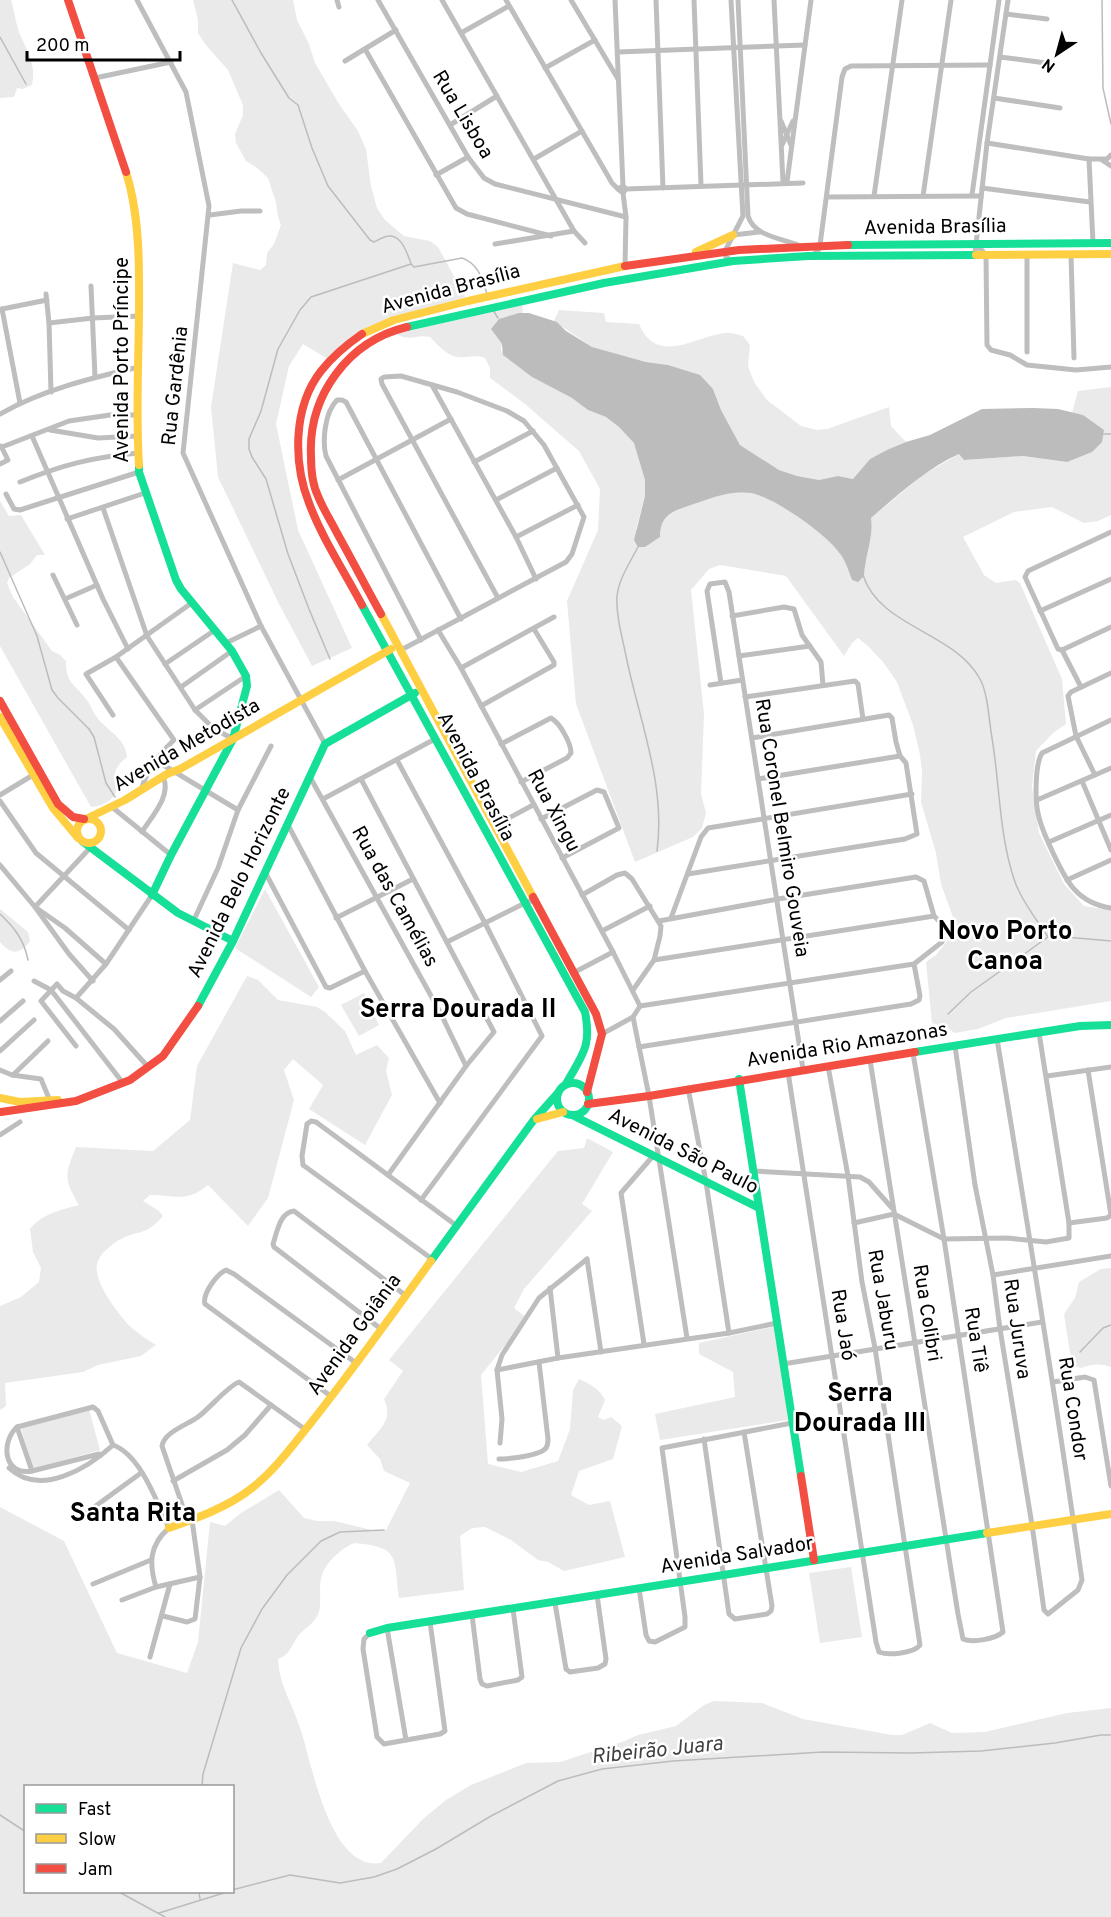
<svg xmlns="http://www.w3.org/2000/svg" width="1111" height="1917" font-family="Overpass,sans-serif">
<rect width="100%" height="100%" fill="#fff"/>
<g fill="#eaeaea" fill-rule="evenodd">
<path d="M0,0h11c3,9 4,19 7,29 7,20 19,33 14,56l-9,4 -6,-1 -3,9 -14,1z"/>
<path d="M193,0h100l4,20 12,24 6,19 24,41 19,27 8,18 5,37 6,22 8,12 19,16 26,5 8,6 28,51 -78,20 -36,18 -24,23 -25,-15 -14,22 -13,58 22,106 54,118 -40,18 -33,-62 -61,-127 -7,-70 22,-144 27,7 6,-5 1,-12 7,-9 7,-19 -3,-8 -2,-15 -8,-24 -11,-10 -11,-7 -10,-18 -1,-9 8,-19v-10l-15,-35 -23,-26 -7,-11v-13z"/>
<path d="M522,305l1,8 -24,6 -4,16 7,9 -1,6 31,27 40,21 16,12 18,7 13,10 16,16 10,37v16l-9,33 9,18c12,-9 13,-25 25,-33 18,-12 58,-24 80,-21 24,4 77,41 91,61 5,8 8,18 11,26l12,-4c1,-19 10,-41 7,-58l52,-43 36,-21 6,6 58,-4 43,6 17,-47 -11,-2 6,-22 33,-4v128l-13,6 -14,2 -32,-16 -38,5 -51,25 21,38 12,8 19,-3 5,3 42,96 4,45 -13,9 -17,18 -4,36 7,46 25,51 20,22 27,4v91l-105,17 -28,11 -23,4 -9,-6 -14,-4 -6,-61 10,-7 14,-18 4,-17 -13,-36 -5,-31 -15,-51 1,-31 -2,-16 -7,-30 -16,-43 -14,-20 -15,-16 -10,-8 -6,5 -8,13 -58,-80 -66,-11 -11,4 -18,21 13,124 -3,80 5,19 -4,15 -9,9 -58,25 -59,-158 -9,-103 31,-71 2,-41 -21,-38 -54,-47 -35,-26v-10l-5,-10c-8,-3 -12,-1 -20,-1 -16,2 -25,-10 -35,-20 -15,-3 -19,5 -34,-3z"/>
<path d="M559,310l45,3 2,9 33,2c18,42 55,13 86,9 5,-1 13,2 18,3l7,9 -2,21 6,16 13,18 34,26 16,4 10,-1 62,-22 2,19 15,16 -36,17 -17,20 -15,-3 -19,4 -22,-4 -18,-6 -39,-25 -19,-35 -8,-21 -45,-24 -22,-3 -54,-15 -38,-26z"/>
<path d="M0,501l9,15 12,-1 24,40h-8l-7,9 -21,14 -2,5 6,14 39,54 8,4 6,6c-1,25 14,26 24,44 3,7 7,14 13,19 10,10 23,17 24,33 -5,4 -11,10 -12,16 -1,6 1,3 2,10 2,15 -13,23 -26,24l-91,-161z"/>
<path d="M265,889l54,98 -8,10 -76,-49z"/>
<path d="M0,909l28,23 2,9c-10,14 -19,14 -30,1z"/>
<path d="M247,976l11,4 20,20 39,7 8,5 20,19 11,24 21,-10 12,13 -3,13 6,24 -27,50 -56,-36 14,-24 -30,-26 -9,11 10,30 -26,98 -20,28 -40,-41c-22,18 -32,10 -58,10l-7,6 16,10 4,5c-18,21 -24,13 -44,24 -8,5 -20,14 -22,24 -4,18 23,53 36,65 7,6 15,11 23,16l-15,11 -43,9 -15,7 -78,11 1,23 -6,4v-104l21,-9 18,-15 2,-14 -8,-16 -3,-23c12,-15 30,-19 49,-24 -16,-27 -14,-30 -3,-58l77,4 37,-31 7,-54z"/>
<path d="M364,993l15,32 -20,11 -18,-31z"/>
<path d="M587,1138l26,14 -31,52 10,7 -68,78 -10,19 13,10 -46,57 7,89 33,8 37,-11 12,-32 3,-39 6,-11c11,5 21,10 26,21l-7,17 6,3 7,-3 11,9 -9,33 -34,12 -8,24 18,10 21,-4 15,56 -61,14 -16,-9 -10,-2 -27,-20 -26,-13 -13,1 -12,8 4,54 -65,8c-5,-42 1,-51 -45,-55 -12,5 -28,19 -32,32 -4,11 0,25 -3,37 -4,12 -14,15 -21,24 -7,10 -8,19 -20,23 2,29 13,41 21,66 13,35 29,146 82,138l42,-44 23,-19 25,-15 55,-22 34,-1 62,-20 16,-7 38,-9 28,-21 10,-4 48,2 41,16 89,16h10l28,-12 22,10 33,-1 82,-19 44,-5v209h-1111v-410l64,34 53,112 70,20 11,-31 12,-120 15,4 16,-13 38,-23 25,28 13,3h17l42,10 10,-1 24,-47 -26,-12 -4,-12 -13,-14c12,-16 27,-24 17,-46l19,-28 -14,-11 169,-209 26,-3zM26,1786h206v106h-206z"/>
<path d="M1111,1268v99c-11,-4 -19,-3 -30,1l-9,-3 -8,-51 11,-16 4,-16 22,-13z"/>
<path d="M777,1326l11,94 -128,20 -5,-26 80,-17 -2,-25 -34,-18v-11z"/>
<path d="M89,1409l11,41 -67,19 -12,-41z"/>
<path d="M851,1567l11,70 -42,6 -11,-70z"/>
</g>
<path fill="#bcbcbc" d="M519,313h10l28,9 9,9 26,16 54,15 22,3 32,10 13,14 8,21 19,35 39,25 18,6 22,4 19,-4 15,3 17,-20 17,-9 19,-8 24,-7 52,-26 51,-1 25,1 25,6 21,15 -2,12 -10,10 -25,10 -44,-6 -59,4 -5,-6c-33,15 -60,40 -88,64 3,18 -6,38 -7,58l-6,6 -6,-2c-3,-8 -6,-18 -11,-25 -14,-21 -66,-57 -90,-62 -22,-3 -43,6 -63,13 -18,6 -28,11 -28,31l-15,10h-7l-4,-7 11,-44v-16l-11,-37 -15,-16 -13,-10 -18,-7 -16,-12 -40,-21 -29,-22 -1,-11 -11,-15 8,-10z"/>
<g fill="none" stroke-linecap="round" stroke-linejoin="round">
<g stroke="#bcbcbc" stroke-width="1.5">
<path d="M232,0l29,53 28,45 9,7 14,43 16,38 42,54 4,2c4,-2 11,-6 15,-6 13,-1 18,18 22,27"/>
<path d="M1102,0l1,88 8,36"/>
<path d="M0,37l26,47"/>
<path d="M493,310l5,8"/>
<path d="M1103,434h8"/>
<path d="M639,545c-8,16 -20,33 -22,51 -1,20 5,40 9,60 13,64 40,128 31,195"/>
<path d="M0,552l37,84 15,54 6,8 31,31 5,8 12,46 9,14"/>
<path d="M863,575c16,52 92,57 117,104 8,14 9,42 12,59 8,48 7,98 23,144 7,20 22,38 33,55"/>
<path d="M330,659l-21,-50 -21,-55 -22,-75 -14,-22 -3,-8v-10l12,-28 17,-62 22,-39 11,-13 100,-33 3,3 48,-9c17,6 20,21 25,36"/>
<path d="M0,914c15,14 24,26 28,46"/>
<path d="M948,1014l23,-22 77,-55 6,-1 57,5"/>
<path d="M1080,1352l23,-24 8,-3"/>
<path d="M202,1786l1,-12 38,-126 21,-39 25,-34 34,-34 19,-9 44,-2"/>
<path d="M0,1815l26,17"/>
<path d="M232,1890l58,-15 50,8 34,-6 23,-8 39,-20 55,-33 67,-35 44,-12 71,-8 150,-9 88,1 70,-2 74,-8 46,-8h10"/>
<path d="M119,1892l46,25"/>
<path d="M199,1892l1,7"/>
<path d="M159,1913l68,-21"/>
</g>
<g stroke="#bebebe" stroke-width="5">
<path d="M137,0l49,92 23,114 -26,247 78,173 64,118"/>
<path d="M337,0l2,7"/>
<path d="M378,0l90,157 16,21 11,6 131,33"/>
<path d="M442,0l132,231 11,12"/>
<path d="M506,0l106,183 6,6"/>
<path d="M571,0l47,79"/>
<path d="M615,0l8,186"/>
<path d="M656,0l7,188"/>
<path d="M694,0l7,185"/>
<path d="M731,0l12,216 -18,35 1,6 6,4"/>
<path d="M738,0l10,216c6,20 32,22 50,29"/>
<path d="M774,0l9,182"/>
<path d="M1006,14l41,5"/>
<path d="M461,33l48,-27"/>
<path d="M365,49l91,159 11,6 84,22"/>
<path d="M618,52l187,-7"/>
<path d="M1000,57l46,6"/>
<path d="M345,61l51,-31"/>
<path d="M545,68l50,-28"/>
<path d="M95,78l76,-16"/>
<path d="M994,98l66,10"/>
<path d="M781,121l10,24"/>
<path d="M450,125l47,-29"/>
<path d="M987,143l102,16h18l4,-4"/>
<path d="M782,145l11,-24"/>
<path d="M534,159l48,-28"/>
<path d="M1089,159l4,84"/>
<path d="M1102,160l9,6"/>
<path d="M436,175l32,-18"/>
<path d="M787,182l24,-182"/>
<path d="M982,188l108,14"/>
<path d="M626,189l-3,-3 -5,3 5,4 3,-4 177,-6"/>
<path d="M623,193l3,24 -1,49"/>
<path d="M972,195l27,-195"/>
<path d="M874,196l28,-196"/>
<path d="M923,196l28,-196"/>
<path d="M827,197l154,-1"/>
<path d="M210,215l31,-4h19"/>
<path d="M733,235l26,-3"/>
<path d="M495,244l79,-13"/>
<path d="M976,244l10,11 1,90 4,5 19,5 17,10 49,5 35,-3"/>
<path d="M975,254l12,-111 21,-143"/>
<path d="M812,255l6,-4 2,-6 22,-168 3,-8 6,-3 139,-1"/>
<path d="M1027,255v97"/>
<path d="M1071,255l3,103"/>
<path d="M91,286l4,91"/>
<path d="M46,294l3,29 2,69"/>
<path d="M2,309l18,94"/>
<path d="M2,309l45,-9"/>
<path d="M49,323l44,-5 47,-2"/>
<path d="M432,385l84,152 20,42"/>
<path d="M0,414c42,-24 91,-36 139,-47"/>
<path d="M50,430l48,8 39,-2"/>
<path d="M32,436l71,163 25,50"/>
<path d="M2,447l67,-26 41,-6h28"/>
<path d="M474,462l59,-31"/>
<path d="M0,464l8,-4 -7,-14"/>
<path d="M338,480l113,-61"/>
<path d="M20,482c42,-17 73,-25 118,-29"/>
<path d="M6,494l8,15 6,1 119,-38"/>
<path d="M496,500l61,-32"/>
<path d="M103,508l44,128 48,74 18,18 20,11"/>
<path d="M67,519l78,-26"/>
<path d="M1111,532l-83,39 -3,6 33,72 4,1 49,-23"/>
<path d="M516,537l62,-32"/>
<path d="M53,575l24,50"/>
<path d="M65,599l32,-14"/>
<path d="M1040,611l71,-32"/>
<path d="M732,616l52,-9 10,2 8,26 19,27 2,23"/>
<path d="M438,630l23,38 152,284 27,54"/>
<path d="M421,640l-95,-184c-4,-16 -1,-44 11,-56h5l4,2 115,217"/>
<path d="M226,643l35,-17"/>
<path d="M401,650l165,-88 6,-8 12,-37 -40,-72 -20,-24 -17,-10 -50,-19 -56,-16 -17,1 -3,2 1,5 116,214"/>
<path d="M1062,650l19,37"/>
<path d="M739,656l71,-10"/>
<path d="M116,657l58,83c-15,14 -27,30 -33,50"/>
<path d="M165,664l50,-34"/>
<path d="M461,668l93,-51"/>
<path d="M721,683l-14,-92 3,-7 15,-2 4,10 74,477"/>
<path d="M710,685l32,-5"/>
<path d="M181,687l51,-36"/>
<path d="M745,697l110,-16 3,3 5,35"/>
<path d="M481,706l73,-41v-3l-20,-33"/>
<path d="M195,710l51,-34"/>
<path d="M113,715l-27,-41 30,-17 77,-55"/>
<path d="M1111,720l-69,33c-7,11 -7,47 -4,60 3,17 25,64 36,76 10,11 23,17 37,19"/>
<path d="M501,744l50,-26c9,5 20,25 20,35l-4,5 -46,24"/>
<path d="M155,760l83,50"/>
<path d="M397,760l88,163 57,113 -121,164"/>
<path d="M1095,775l-19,-39 -8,-40 3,-4 40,-19"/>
<path d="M310,777l130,235 26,54"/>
<path d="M361,779l133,253 -28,34 -78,109"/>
<path d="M758,779l142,-23"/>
<path d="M1082,781l29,69"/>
<path d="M0,795l33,-20"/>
<path d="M323,799l112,-60"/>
<path d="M1037,800l74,-32"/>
<path d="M0,801l36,52 93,77"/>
<path d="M112,807l59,48"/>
<path d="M541,819l56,-29 7,2 15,36 -57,30"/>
<path d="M288,825l77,146 75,132"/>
<path d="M496,825l37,-20"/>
<path d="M142,832c10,-16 30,-37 21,-55"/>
<path d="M1049,842l62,-27"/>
<path d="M90,848l-55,59 30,21 41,36"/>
<path d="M0,865l35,42 34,47 24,27"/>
<path d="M265,872l61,115 4,1 35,-17"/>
<path d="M688,874l217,-35 12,-5 -11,-71 -6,-7 -4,-14 -4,-24 -3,-3 -137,23"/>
<path d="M1067,880l44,-20"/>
<path d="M582,895l35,-20 8,-2 7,6 29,47 -1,10 -6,24 -21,30"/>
<path d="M336,918l77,-39"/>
<path d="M671,918l30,-81 7,-9 204,-34"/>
<path d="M193,922l25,-54 20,-58 33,-64"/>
<path d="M602,931l48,-25"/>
<path d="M447,942l82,-41 8,1"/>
<path d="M654,960l280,-44"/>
<path d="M575,972l38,-20"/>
<path d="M0,980l11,-9"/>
<path d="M34,981l17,9 72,93"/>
<path d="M76,998l30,-34 46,-69"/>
<path d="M640,1006l274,-42"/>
<path d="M633,1017l16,79 38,242"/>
<path d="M0,1021l23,-20"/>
<path d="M602,1034l31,-17 7,-11"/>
<path d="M76,1046l-35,-45 16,-17 6,7 13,7 38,31 35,39"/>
<path d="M955,1046l20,139 18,90 7,54 32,196 12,85 4,4 30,-24 4,-10c-26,-181 -55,-360 -85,-541"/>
<path d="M639,1047l272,-43 8,-4 1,-4 -6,-32 28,-22 1,-4 -1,-14 -8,-8 -10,-35 -8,-4 -138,22 -119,22"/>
<path d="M0,1051l34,-31"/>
<path d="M870,1060l88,554 5,25c10,4 32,0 40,-7l-59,-393 -31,-186"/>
<path d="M0,1070l12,5 29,4 9,22"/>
<path d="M1088,1070l23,145"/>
<path d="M788,1072l88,570 3,10c10,4 35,1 41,-7l-45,-297 -13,-66 -14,-106 -20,-110"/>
<path d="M13,1075l35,-34"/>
<path d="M1047,1076l64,-9"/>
<path d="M688,1088l18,94 23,151"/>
<path d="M0,1135l20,-13"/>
<path d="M754,1171l106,6 9,5 23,26"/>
<path d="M854,1223l40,-9 50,25 63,-1 39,4 23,-4v-15l-30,-190"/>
<path d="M1069,1223l38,-5 4,-3"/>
<path d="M432,1259l-129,-94 -1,-9 5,-32 4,-3 5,1 141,104"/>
<path d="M587,1259l14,93"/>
<path d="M993,1275l118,-19"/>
<path d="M550,1288l8,70"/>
<path d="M381,1329l-107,-82 -1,-3c4,-12 7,-32 21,-33l111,84"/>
<path d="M644,1344l-23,-151 32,-37"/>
<path d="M783,1364l259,-42"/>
<path d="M497,1370l61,-12 171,-25 48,-10"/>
<path d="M1053,1382l32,-5 9,3 17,106"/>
<path d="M332,1397l-127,-93c-3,-10 12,-30 21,-34l8,4 122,89"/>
<path d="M17,1427l15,44 67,-17"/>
<path d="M704,1439l25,175 6,5 32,-5 4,-3 1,-5 -28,-174"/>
<path d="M500,1443l2,-24 -5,-49 5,-15 37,-57 48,-39"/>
<path d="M499,1459c9,0 41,-3 47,-11 2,-3 2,-5 2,-9l-9,-77"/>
<path d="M9,1468c31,29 78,1 104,-23"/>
<path d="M32,1471c-28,5 -32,-28 -15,-44l76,-20 5,4 15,34c28,10 44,58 56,83 -20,17 -20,36 -13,59"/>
<path d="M173,1481l54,-31 18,-15 26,-30"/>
<path d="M86,1513l55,-40"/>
<path d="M188,1522l-26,-76c2,-14 25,-21 36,-29 12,-9 30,-31 41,-35l67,48"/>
<path d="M93,1584l58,-24"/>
<path d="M639,1588l7,47 3,6 6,1 30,-15v-10l-23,-169 130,-25"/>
<path d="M122,1600l34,-13 44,-10"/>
<path d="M555,1603l11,66 4,3 28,-4 7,-4 1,-5 -9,-64"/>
<path d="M472,1615l8,64 2,5 5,2 31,-6 4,-3 -9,-68"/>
<path d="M163,1616l24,6 8,-3 5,-42 -8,-57"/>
<path d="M387,1628l19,112"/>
<path d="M370,1633l-6,6 -1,10 14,88 7,7 56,-10 5,-3 -15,-109"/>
<path d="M150,1657l20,-73"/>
</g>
<g stroke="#16e098" stroke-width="8">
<path d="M848,245l263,-2"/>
<path d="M407,327l197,-44 129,-22 75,-5 168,-1"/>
<path d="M139,465v7l37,108 5,9 51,62 14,25 1,10 -14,53 -62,116 -19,40"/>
<path d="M362,605l223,407c7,35 -3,43 -19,72"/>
<path d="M82,841l96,72 55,28"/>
<path d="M198,1006l35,-65 92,-197 90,-51"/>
<path d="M915,1052l165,-26 31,-1"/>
<path d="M739,1079l62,397"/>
<circle cx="573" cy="1099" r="16"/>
<path d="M572,1115l187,93"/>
<path d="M431,1261l102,-140 24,-27"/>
<path d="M370,1633l17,-5c200,-30 400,-64 600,-95"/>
</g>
<g stroke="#ffcf43" stroke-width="8">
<path d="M126,172c11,35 13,72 13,109 1,61 -4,123 0,184"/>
<path d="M696,252l37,-17"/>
<path d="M976,255l135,-1"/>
<path d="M362,334l32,-14 74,-19 157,-35"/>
<path d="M381,614l152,283"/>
<path d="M0,717l53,91 25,30"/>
<path d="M88,818l37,-18 42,-26 13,-5 211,-120"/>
<circle cx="89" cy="831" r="12"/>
<path d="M0,1098l20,4 38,-2"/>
<path d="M537,1119l26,-7"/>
<path d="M169,1528c28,-10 59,-21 83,-40 23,-18 40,-42 58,-64 42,-53 81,-108 121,-163"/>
<path d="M987,1533l124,-19"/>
</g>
<g stroke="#f24e42" stroke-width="8">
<path d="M68,0l58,172"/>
<path d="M625,266l114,-16 109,-5"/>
<path d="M362,334c-16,11 -29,22 -41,37 -28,36 -28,91 -12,132 13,35 35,68 53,102"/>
<path d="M381,614c-15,-27 -29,-54 -44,-81 -6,-12 -14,-24 -19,-37 -6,-12 -7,-27 -7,-40 -3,-60 37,-115 96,-129"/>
<path d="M0,701l58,103 15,13 11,2"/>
<path d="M533,897l63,117 6,20 -15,58"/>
<path d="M588,1104l61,-8 266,-44"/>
<path d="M1,1112l75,-11 54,-21 33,-24 35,-50"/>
<path d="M801,1476l13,84"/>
</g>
</g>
<g text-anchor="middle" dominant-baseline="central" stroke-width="5" stroke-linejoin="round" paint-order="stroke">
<g font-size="20" fill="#000" stroke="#fff">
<text transform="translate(462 115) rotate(59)">Rua Lisboa</text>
<text transform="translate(935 228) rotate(-1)">Avenida Brasília</text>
<text transform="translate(451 290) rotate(-15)">Avenida Brasília</text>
<text transform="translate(123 360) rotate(-90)">Avenida Porto Príncipe</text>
<text transform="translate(176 386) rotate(-84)">Rua Gardênia</text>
<text transform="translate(187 746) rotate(-30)">Avenida Metodista</text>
<text transform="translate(475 777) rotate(62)">Avenida Brasília</text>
<text transform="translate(553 811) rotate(62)">Rua Xingu</text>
<text transform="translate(781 828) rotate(81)">Rua Coronel Belmiro Gouveia</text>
<text transform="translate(240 883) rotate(-64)">Avenida Belo Horizonte</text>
<text transform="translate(394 897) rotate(61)">Rua das Camélias</text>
<text transform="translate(847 1046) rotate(-9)">Avenida Rio Amazonas</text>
<text transform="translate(683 1152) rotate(27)">Avenida São Paulo</text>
<text transform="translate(882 1300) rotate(80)">Rua Jaburu</text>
<text transform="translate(926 1313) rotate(81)">Rua Colibri</text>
<text transform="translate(842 1325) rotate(81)">Rua Jaó</text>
<text transform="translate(1016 1329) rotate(82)">Rua Juruva</text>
<text transform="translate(355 1335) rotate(-54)">Avenida Goiânia</text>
<text transform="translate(975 1340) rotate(81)">Rua Tiê</text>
<text transform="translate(1072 1409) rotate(81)">Rua Condor</text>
<text transform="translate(737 1556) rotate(-9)">Avenida Salvador</text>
</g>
<g font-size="21" font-style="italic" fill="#414141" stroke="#fff">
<text transform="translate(657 1751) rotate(-6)">Ribeirão Juara</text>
</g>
<g font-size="26" font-weight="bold" fill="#000" stroke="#fff">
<text x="1005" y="932">Novo Porto<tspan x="1005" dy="30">Canoa</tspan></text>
<text x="458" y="1010">Serra Dourada II</text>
<text x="860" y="1394">Serra<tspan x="860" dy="30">Dourada III</tspan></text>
<text x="133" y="1514">Santa Rita</text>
</g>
</g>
<rect x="24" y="1785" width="210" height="108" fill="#ffffff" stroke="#999999" stroke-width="1.5"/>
<rect x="36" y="1804" width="30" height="9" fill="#16e098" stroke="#999999" stroke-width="1.5"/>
<text x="78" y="1815" font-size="18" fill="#000000">Fast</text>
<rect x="36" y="1834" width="30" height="9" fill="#ffcf43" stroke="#999999" stroke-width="1.5"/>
<text x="78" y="1845" font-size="18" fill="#000000">Slow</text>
<rect x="36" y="1864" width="30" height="9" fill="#f24e42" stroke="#999999" stroke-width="1.5"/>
<text x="78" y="1875" font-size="18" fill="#000000">Jam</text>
<g transform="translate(1057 54) rotate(216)" stroke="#ffffff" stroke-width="4.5" paint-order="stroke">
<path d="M0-4.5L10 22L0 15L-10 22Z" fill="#000000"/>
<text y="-9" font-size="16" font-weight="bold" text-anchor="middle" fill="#000000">N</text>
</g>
<path d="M27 51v9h153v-9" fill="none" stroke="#000000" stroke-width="3"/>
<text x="36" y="51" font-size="18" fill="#000000" stroke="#ffffff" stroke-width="4.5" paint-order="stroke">200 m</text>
</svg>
